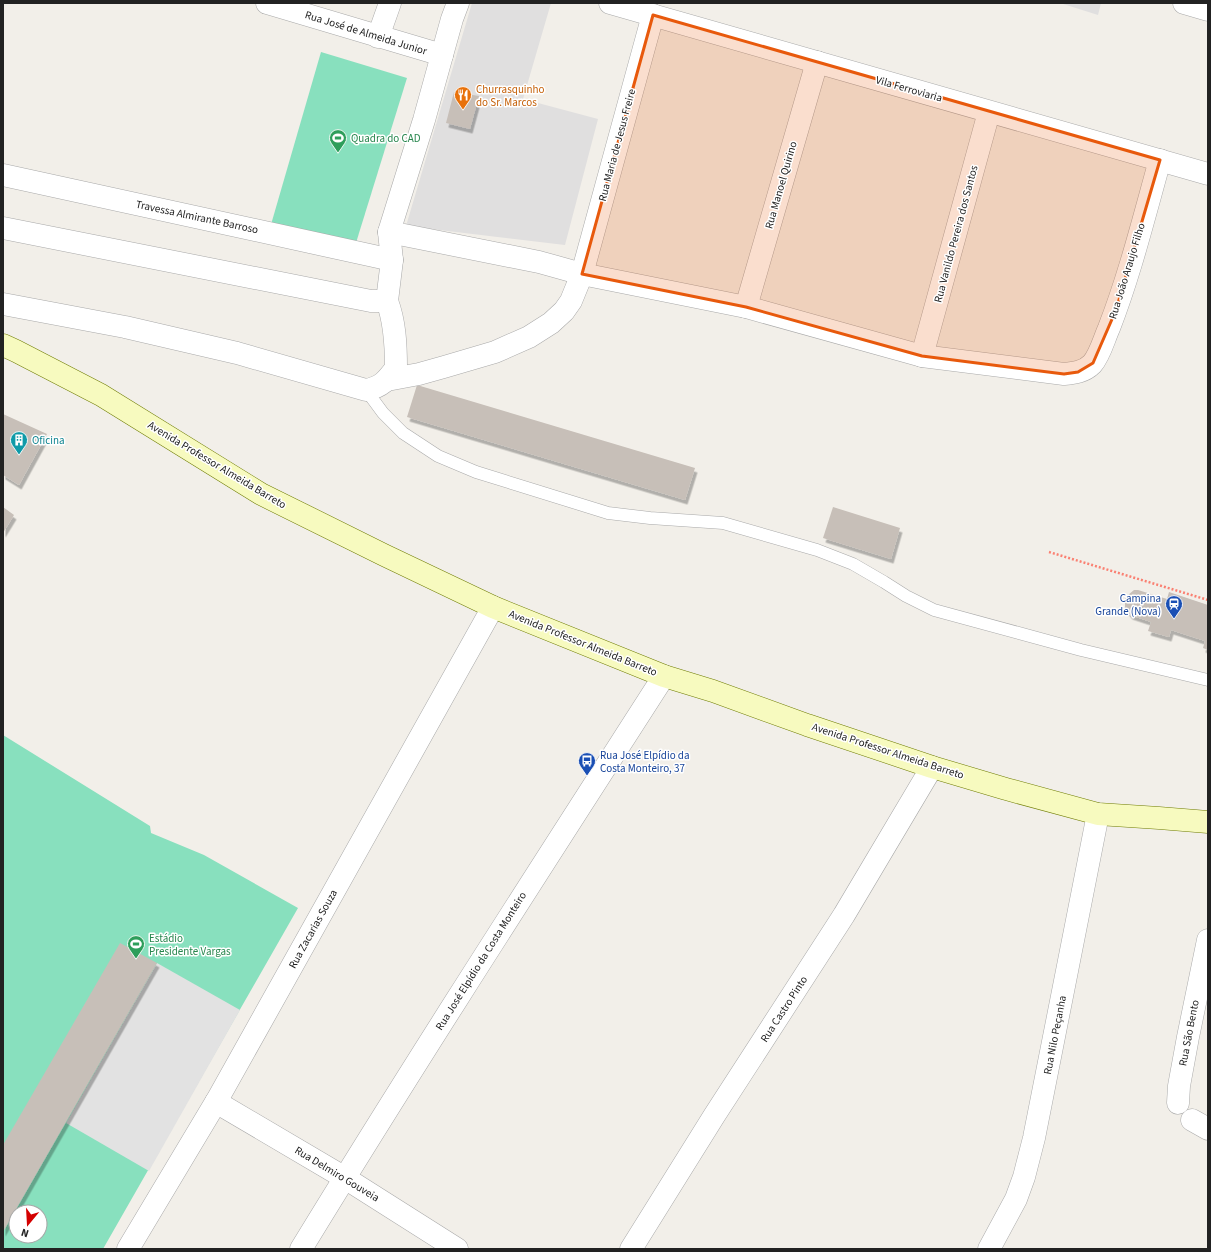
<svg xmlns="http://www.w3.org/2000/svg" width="1211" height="1252" font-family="'Source Sans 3',sans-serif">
<defs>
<filter id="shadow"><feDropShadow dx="2.5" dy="4.5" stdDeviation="0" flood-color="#0004"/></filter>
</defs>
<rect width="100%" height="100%" fill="#f2efe9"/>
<g fill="#e0dfdf">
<path d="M472,3h79l-28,96 75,20 -33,126 -159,-19z"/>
<path d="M1060,3h41l-3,12z"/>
</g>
<g fill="#88e0be" fill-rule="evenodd">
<path d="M321,52l86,26 -52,168 -85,-18z"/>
<path d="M3,735l147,91 1,7 53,22 94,53 -195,341h-100zM16,1212h24v24h-24z"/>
</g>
<path fill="#e2e2e2" d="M157,963l83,47 -91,161 -83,-48z"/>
<g fill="#c7bfb8" filter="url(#shadow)">
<path d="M454,92l25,4 -9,33 -24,-6z"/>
<path d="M417,385l278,83 -10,32 -278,-83z"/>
<path d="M3,414l44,20 -28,51 -16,-10z"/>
<path d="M3,507l11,8 -11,18z"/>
<path d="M833,507l67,21 -9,31 -68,-21z"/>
<path d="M1134,590h4l29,9 2,-7 39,13v45l-5,-2 2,-7 -34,-11 -2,7 -21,-6 3,-9 -21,-7 -5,-6v-10l3,-4z"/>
<path d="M120,943l37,20 -154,269v-87z"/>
</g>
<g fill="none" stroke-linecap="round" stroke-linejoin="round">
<g stroke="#a9a9a9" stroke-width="13">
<path id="service" d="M366,390l17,23 20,20 35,23 38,16 132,41 42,5 73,5 94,27 36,14 31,18 22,14 28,14 147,40 127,30"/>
</g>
<g stroke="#a9a9a9" stroke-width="23">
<g id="minor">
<path d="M267,3l175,52"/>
<path d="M458,3l-6,16 -28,101 -35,112 150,30 43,12 164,33 176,49 142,18c10,-1 20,-2 28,-10 8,-9 12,-25 17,-36 21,-54 35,-111 51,-168"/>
<path d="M610,3l598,171"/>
<path d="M1184,3l24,7"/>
<path d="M378,37l12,-34"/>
<path d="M3,175l389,85"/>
<path d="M3,228l368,73h16l5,-41 -3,-28"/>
<path d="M3,304l122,23 112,26 129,37c16,-3 21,-10 30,-22 0,-23 -1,-46 -9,-67"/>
<path d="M746,307l71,-245"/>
<path d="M922,356l67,-244"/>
<path d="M387,380l32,-6 25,-7 51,-15 34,-15 22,-14 13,-12 7,-10 11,-27 71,-259"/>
<path d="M216,1102l129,76 112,71"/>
<path d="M1178,1103l1,-17 9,-49 20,-97"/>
<path d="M1192,1120l16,9"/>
<path d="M128,1249l88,-147 277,-495"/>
<path d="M301,1249c118,-193 241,-383 363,-573"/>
<path d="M631,1249l83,-133 130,-201 88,-148"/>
<path d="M989,1249l27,-50 8,-22 10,-39 64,-324"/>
</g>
</g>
<g stroke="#707d05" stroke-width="23">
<path id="secondary" d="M3,345l13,6 85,44 160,99 123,61 109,52 171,69 49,15 94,34 125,42 74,22 92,25 61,4 49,4"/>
</g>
<path stroke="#fa8072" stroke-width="2.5" stroke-dasharray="2 2" stroke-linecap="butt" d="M1049,552l159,48"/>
<use href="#service" stroke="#fff" stroke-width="12"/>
<use href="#minor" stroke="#fff" stroke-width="22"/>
<use href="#secondary" stroke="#f7fabf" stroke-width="22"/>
</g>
<path fill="#e8590c" fill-opacity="0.2" stroke="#e8590c" stroke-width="3" stroke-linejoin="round" d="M653,15l507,145 -44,150 -23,53 -15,9 -14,2 -142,-18 -176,-49 -164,-33z"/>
<defs>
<g id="restaurant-pin" transform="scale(0.9)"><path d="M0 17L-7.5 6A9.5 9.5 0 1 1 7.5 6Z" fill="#e8710a" stroke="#fff"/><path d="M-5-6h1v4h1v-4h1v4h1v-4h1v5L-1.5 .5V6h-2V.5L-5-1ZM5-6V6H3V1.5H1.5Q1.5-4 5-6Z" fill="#fff"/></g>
<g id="stadium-pin" transform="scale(0.9)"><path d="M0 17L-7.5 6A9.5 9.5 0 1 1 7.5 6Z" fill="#2e9e5b" stroke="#fff"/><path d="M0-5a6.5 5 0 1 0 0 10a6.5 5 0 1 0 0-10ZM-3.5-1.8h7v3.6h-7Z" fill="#fff"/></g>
<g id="building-pin" transform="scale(0.9)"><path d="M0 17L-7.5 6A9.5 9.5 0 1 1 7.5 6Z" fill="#0f9aa8" stroke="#fff"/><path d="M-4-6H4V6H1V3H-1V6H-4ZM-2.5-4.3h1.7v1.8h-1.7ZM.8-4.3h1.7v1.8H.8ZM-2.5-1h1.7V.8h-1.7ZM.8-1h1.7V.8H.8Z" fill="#fff"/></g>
<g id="station-pin" transform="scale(0.9)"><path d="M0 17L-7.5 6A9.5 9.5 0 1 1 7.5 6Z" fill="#1a4fb4" stroke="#fff"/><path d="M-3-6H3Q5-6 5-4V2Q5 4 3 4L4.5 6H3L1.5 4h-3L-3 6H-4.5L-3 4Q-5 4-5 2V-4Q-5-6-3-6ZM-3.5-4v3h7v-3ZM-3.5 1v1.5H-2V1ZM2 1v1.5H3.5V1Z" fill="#fff"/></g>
<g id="bus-pin" transform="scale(0.9)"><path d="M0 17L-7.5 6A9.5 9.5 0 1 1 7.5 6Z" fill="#1a4fb4" stroke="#fff"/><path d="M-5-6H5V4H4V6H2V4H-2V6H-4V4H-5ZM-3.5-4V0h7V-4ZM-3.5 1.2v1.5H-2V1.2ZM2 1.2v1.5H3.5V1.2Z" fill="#fff"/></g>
</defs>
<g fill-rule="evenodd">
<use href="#restaurant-pin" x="463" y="95"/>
<use href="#stadium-pin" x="338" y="138"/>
<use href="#building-pin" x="19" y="440"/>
<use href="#station-pin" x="1174" y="604"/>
<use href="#bus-pin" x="587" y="761"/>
<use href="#stadium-pin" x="136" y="944"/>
</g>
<g text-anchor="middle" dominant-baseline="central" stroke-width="3" stroke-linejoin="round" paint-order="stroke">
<g font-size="11" fill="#222" stroke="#fff">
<text transform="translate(366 33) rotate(17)">Rua José de Almeida Junior</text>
<text transform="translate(909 89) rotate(16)">Vila Ferroviaria</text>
<text transform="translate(617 145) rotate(-75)">Rua Maria de Jesus Freire</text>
<text transform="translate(781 185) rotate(-74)">Rua Manoel Quirino</text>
<text transform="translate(197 217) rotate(12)">Travessa Almirante Barroso</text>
<text transform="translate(956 234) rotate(-75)">Rua Vanildo Pereira dos Santos</text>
<text transform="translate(1127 271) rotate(-73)">Rua João Araujo Filho</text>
<text transform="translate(217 465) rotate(31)">Avenida Professor Almeida Barreto</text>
<text transform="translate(583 643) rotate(22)">Avenida Professor Almeida Barreto</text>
<text transform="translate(888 751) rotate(18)">Avenida Professor Almeida Barreto</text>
<text transform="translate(313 929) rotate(-61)">Rua Zacarias Souza</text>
<text transform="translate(481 961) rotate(-58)">Rua José Elpídio da Costa Monteiro</text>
<text transform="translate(784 1009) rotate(-57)">Rua Castro Pinto</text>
<text transform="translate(1189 1033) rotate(-79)">Rua São Bento</text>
<text transform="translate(1055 1035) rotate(-79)">Rua Nilo Peçanha</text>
<text transform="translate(337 1174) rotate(31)">Rua Delmiro Gouveia</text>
</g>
<g font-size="11" fill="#c56008" stroke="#fff" text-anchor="start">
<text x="476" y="89">Churrasquinho<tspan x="476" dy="13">do Sr. Marcos</tspan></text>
</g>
<g font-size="11" fill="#27864d" stroke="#fff" text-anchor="start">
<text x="351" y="138">Quadra do CAD</text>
<text x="149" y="938">Estádio<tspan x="149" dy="13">Presidente Vargas</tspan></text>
</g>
<g font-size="11" fill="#0d838f" stroke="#fff" text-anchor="start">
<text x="32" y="440">Oficina</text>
</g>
<g font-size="11" fill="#164399" stroke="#fff" text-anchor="end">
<text x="1161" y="598">Campina<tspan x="1161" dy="13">Grande (Nova)</tspan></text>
<text x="600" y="755" text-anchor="start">Rua José Elpídio da<tspan x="600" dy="13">Costa Monteiro, 37</tspan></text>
</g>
</g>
<rect width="1211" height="1252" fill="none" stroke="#222222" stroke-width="8"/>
<g transform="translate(28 1224) rotate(198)"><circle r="19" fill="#ffffff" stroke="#a7a7a7"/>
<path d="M0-3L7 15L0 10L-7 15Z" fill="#d40000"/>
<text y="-6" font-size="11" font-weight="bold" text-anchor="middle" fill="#222222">N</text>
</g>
</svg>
